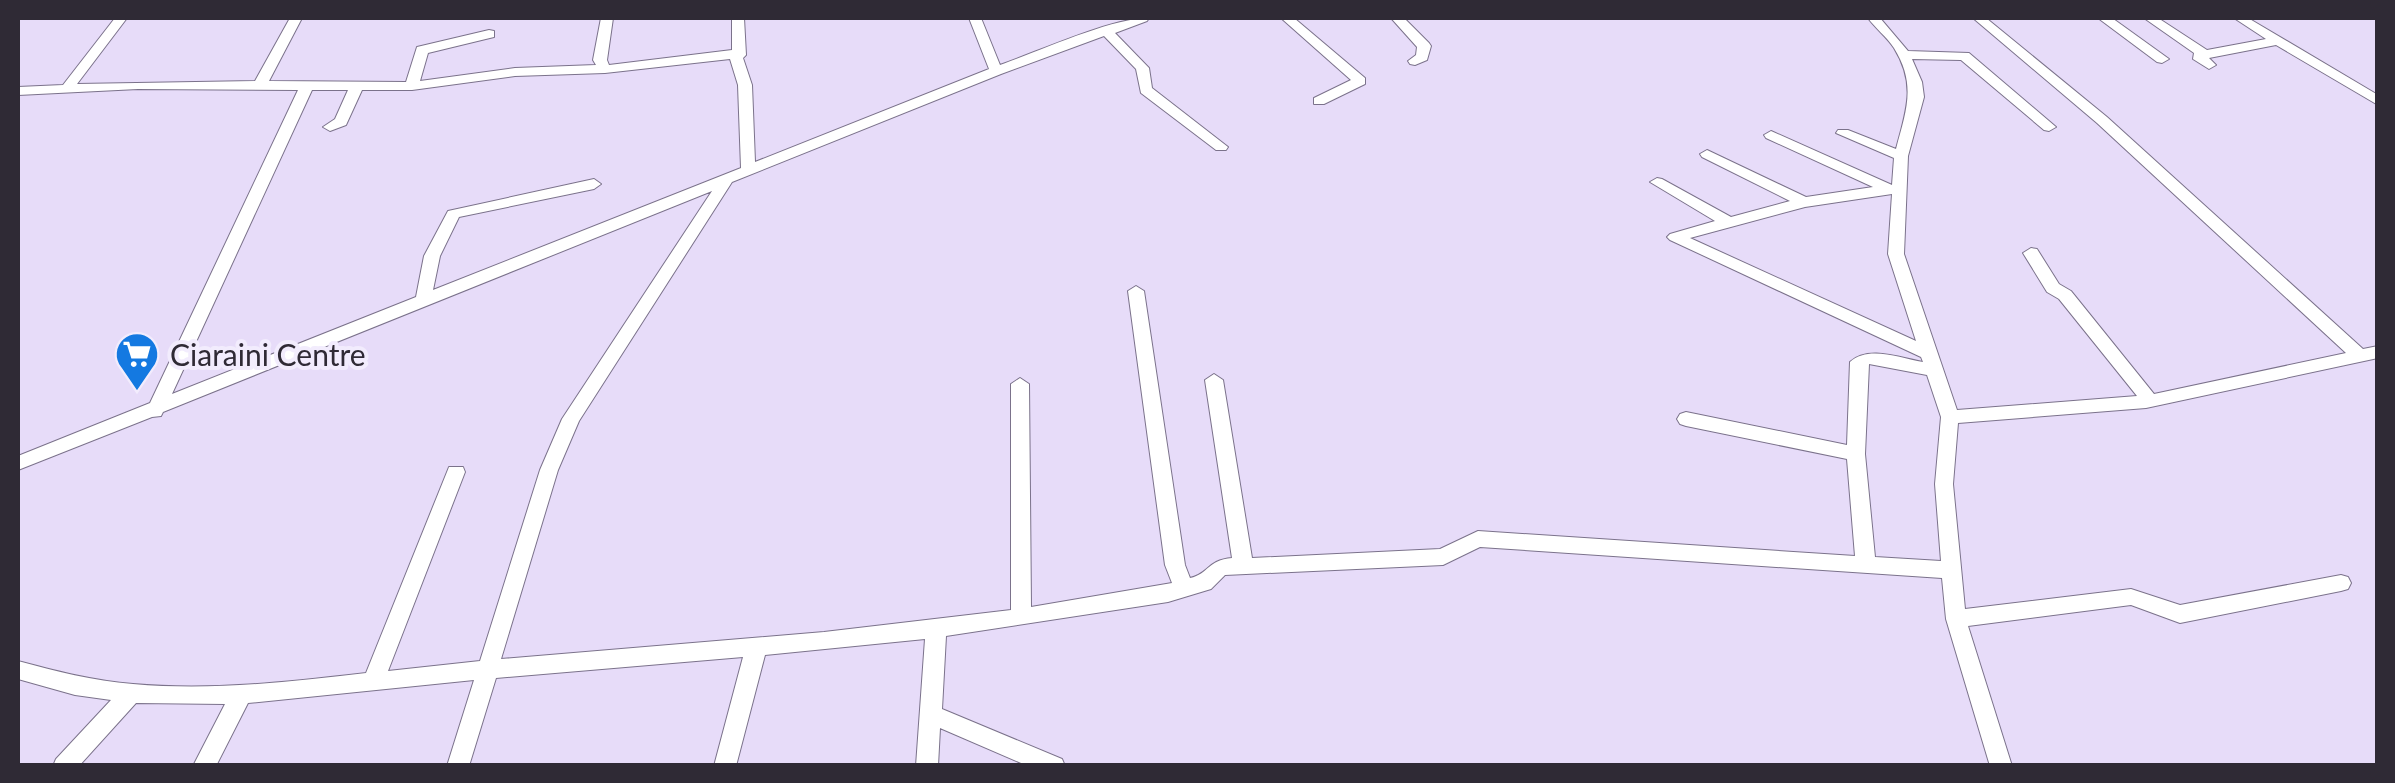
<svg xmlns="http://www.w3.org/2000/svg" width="2395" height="783" font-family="Lato,sans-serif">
<rect width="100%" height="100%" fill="#e7dcf9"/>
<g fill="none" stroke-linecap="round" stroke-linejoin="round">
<g stroke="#7b728b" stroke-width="2">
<g id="minor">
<path d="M115,18h12l-50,66 178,-3 35,-63h12l-33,63 137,1 11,-35 72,-17 5,1v6l-66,16 -8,28 95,-13 81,-3 -3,-5 8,-42h12l-6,42 2,5 123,-15v-32h12l2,37 -3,3 9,27 3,77 234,-93 -20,-51h12l19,47c40,-14 111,-47 149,-47l-2,3 -32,12 34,35 3,20 76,59 -2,3h-10l-75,-57 -5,-24 -32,-33 -103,38 -269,108 -153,239 -21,49 -57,189 323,-27 187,-22v-226l9,-6 9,6 2,223 141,-24 -7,-18 -37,-274 8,-5 8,5 41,274 5,13c19,-4 17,-18 42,-20l-27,-178 9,-6 9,6 29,178 188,-9 38,-18 377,25 -8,-97 -161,-33 -6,-2 -3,-5 3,-5 6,-2 161,33 3,-83c18,-17 50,-4 73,0l-2,-5 -251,-117 -3,-3 3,-3 45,-13 -65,-39 7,-4 5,1 69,38 59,-16 -88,-44 -2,-3 7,-4 99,47 67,-10 -107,-49 -2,-3 7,-4 121,54 2,-27 -58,-25 2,-3h10l48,19c10,-38 21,-64 -2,-101 -7,-11 -19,-20 -26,-30h12l28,33 61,2 87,74 -7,4 -5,-1 -83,-70 -49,-1 10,23 2,15 -16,59 -4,98 53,156 180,-14 -78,-97 -12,-7 -24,-39 8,-5 6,1 22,35 12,7 83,103 192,-41 -249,-230 -124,-105h13l121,99 256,232 15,-3v12l-232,50 -188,15 -5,61 12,125 166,-20 49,16 161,-30 7,2 3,6 -3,6 -7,2 -161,32 -49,-18 -163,21 44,140h-22l-44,-147 -4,-41 -462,-31 -37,18 -218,10 -14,14 -43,13 -222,34 -4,73 120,50 3,7h-37l-88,-38 -2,38h-22l9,-127 -160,16 -29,111h-22l29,-109 -247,21 -27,88h-22l27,-86 -226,23 -32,63h-23l32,-62 -89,-1 -57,63h-26l3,-7 55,-59 -36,-5 -57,-16v-18c38,10 75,20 115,23 78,7 155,-2 233,-11l81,-201 2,-5h14l2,5 -77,199 92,-10 60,-191 22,-51 150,-228 -549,221 -2,4 -9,1 -134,53v-14l132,-53 148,-313 -160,-1 -120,6v-8l45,-2zM730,59l8,26 3,83 -308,122 7,-34 19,-39 135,-28 7,-5 -7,-5 -146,32 -24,45 -8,41 -244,97 140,-304h36l-13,29 -12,8 7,4 16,-6 16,-35h50l103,-14 90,-3zM1892,194l-4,60 28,87 -226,-103 115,-31zM1869,364l58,11 14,42 -6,67 6,77 -66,-4 -10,-103z"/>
<path d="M1281,18h13l71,60v6l-41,20h-10v-6l37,-18z"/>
<path d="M1391,18h13l25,25 2,3 -4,14 -12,5 -5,-1 -2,-3 8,-6 1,-8z"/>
<path d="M2098,18h14l57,41 -7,4 -5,-1z"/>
<path d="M2144,18h14l49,32 59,-11 -32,-21h14l130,77v10l-102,-60 -67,13 7,7 -7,4 -16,-10 1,-6z"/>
</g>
</g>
<use href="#minor" fill="#fff" fill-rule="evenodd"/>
</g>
<defs>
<g id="supermarket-pin" transform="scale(2.25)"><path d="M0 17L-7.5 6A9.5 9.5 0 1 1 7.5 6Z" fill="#1479e1" stroke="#f2ecfd"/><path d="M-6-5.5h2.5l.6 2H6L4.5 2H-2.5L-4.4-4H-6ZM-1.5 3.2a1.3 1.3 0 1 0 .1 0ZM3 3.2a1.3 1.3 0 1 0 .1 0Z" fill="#fff"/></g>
</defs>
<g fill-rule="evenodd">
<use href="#supermarket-pin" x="137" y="354"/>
</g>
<g text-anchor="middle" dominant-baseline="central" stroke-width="8" stroke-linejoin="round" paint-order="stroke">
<g font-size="30" fill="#2f2a35" stroke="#f2ecfd" text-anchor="start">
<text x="170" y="354">Ciaraini Centre</text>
</g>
</g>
<rect width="2395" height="783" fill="none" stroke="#2f2a35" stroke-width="40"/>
</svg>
